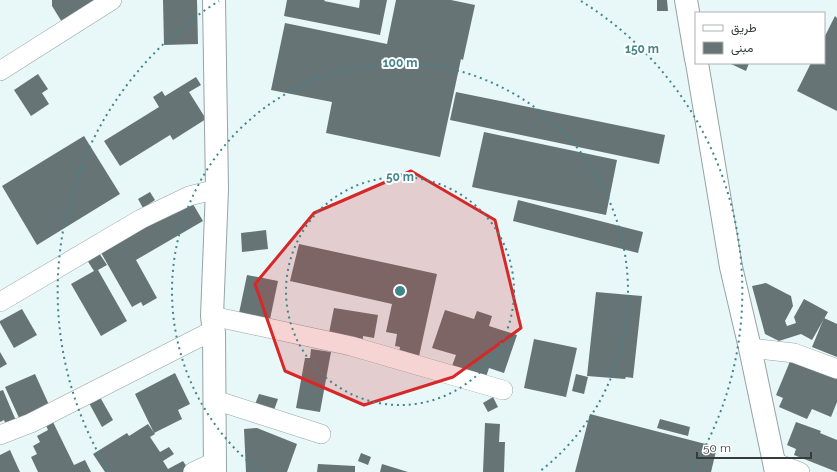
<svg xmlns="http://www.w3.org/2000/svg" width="837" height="472" font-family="Raleway,Vazirmatn,sans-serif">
<rect width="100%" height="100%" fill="#e8f7f8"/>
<g fill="#677475">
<path d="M52,0h55l-42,27 -13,-21z"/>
<path d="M163,0h34l1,44 -34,1z"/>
<path d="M287,0h38l-1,1 35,7 1,-8h27l-7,35 -96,-19z"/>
<path d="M396,0h55l24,5 -12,55 -2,-1 -21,98 -114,-24 6,-31 -61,-12 14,-67 102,21z"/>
<path d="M657,0h10l1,11h-11z"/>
<path d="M835,16l2,2v93l-40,-20 14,-28h13v-25z"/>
<path d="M732,63h17l-3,8 -15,-7z"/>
<path d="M38,74l10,15 -6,4 7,11 -18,12 -17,-26z"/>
<path d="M196,77l5,8 -12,7 17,27 -33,21 -3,-5 -50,31 -16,-25 55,-34 -6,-10 9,-6 3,5z"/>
<path d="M456,92l209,43 -6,29 -209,-44z"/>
<path d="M484,132l133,28 -11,55 -134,-28z"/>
<path d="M84,136l36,58 -83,51 -35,-59z"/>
<path d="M150,192l5,8 -12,8 -5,-9z"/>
<path d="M190,199l13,22 -67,39 21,38 -14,8 -2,-4 -9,5 -32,-56z"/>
<path d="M518,200l125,32 -5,21 -125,-32z"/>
<path d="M266,230l2,19 -26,3 -1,-19z"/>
<path d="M299,244l138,30 -19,87 -20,-4 2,-10 -5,-1 2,-12 -11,-2 6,-28 -102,-23z"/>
<path d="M99,253l8,12 -9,5 29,51 -26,15 -30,-52 23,-13 -7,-11z"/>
<path d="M247,275l31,6 -9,43 -31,-6z"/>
<path d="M766,283l25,13 2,10 -8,15 2,5 9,-3 -2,-6 10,-18 24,13 -16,28 -11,-6 -22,7 -14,-7 -13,-48z"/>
<path d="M596,292l46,4 -9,82 -7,-1 -1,2 -38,-3z"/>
<path d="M334,308l44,7 -4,23 -11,-2v3l-34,-6z"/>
<path d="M22,309l15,26 -23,13 -14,-25v-2z"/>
<path d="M445,310l29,9 3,-8 15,5 -3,10 28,9 -13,38 -15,-5 -3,9 -34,-11 4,-11 -24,-7z"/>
<path d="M824,318l13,6v33l-25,-10z"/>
<path d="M534,339l43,9 -11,49 -42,-9z"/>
<path d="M311,349l20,3 -11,60 -24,-4 9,-50h5z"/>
<path d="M0,352l7,12 -7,4z"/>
<path d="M791,359l46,19v24l-6,15 -19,-8 -5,10 -28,-12 4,-9 -7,-3z"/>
<path d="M175,373l15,31 -12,6 4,9 -28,14 -19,-39z"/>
<path d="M35,374l15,33 -30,13 -15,-33z"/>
<path d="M576,374l12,3 -4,17 -12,-3z"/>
<path d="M3,390l14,33 -10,4 -3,-7 -4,2v-31z"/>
<path d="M259,394l19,5 -5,14 -19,-6z"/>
<path d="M100,397l13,23 -11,7 -13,-24z"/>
<path d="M493,397l5,10 -10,5 -5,-9z"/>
<path d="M590,414l127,33 -6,25h-136z"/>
<path d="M660,419l30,8 -2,9 -31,-8z"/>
<path d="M52,420l22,45 11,-5 6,12h-53l-7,-15 6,-3 -4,-8 7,-4 -3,-6 11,-6 -3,-7z"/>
<path d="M796,422l25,9 -1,2 17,7v32l-43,-17 2,-6 -9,-4z"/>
<path d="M485,423l15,1 -1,18h6l-1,30h-21z"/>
<path d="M148,424l7,10 -5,3 10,15 9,-5 5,7 -11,7 5,8 15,-8 6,9 -3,2h-81l-12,-18 34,-21 2,3z"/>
<path d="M257,428l40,16 -10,28h-41l-2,-43z"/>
<path d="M10,450l10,22h-20v-17z"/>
<path d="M361,453l10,4 -3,8 -10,-4z"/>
<path d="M318,464l37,2v6h-38z"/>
<path d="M382,464l26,8h-28z"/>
</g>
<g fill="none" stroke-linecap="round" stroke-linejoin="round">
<g stroke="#96a4a5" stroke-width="20">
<g id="minor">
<path d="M0,71l112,-71"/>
<path d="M0,302l141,-83 48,-23 28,-7"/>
<path d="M212,316l139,30 152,44"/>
<path d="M750,348l44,5 43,16"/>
<path d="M215,400l106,34"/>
<path d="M0,435l31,-12 175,-89 8,-1"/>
<path d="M774,462l26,10"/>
<path d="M193,472l21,-10"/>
</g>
</g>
<g stroke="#96a4a5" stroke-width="24">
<g id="major">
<path d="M214,0l3,189 -5,127 2,17 1,139"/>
<path d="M686,0l10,59"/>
<path d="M697,63l34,204 19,81 26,124"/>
</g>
</g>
<use href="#minor" stroke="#fff" stroke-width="19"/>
<use href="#major" stroke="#fff" stroke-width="22"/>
</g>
<path fill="#d62828" fill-opacity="0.2" stroke="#d62828" stroke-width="3" stroke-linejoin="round" d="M411,171l84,49 26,108 -68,49 -89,28 -79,-34 -30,-87 59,-71z"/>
<g fill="none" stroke="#3f868c" stroke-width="2" stroke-dasharray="2 4">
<circle cx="400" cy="291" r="114"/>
<path d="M261 472A228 228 0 1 1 539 472"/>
<path d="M108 470A342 342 0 0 1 219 1M581 1A342 342 0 0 1 692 470"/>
</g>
<circle cx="400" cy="291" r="6" fill="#3f868c" stroke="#fff" stroke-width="2"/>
<g font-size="12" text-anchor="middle" font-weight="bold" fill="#3f868c" stroke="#fff" stroke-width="4" stroke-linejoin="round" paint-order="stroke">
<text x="642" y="53">150 m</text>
<text x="400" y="67">100 m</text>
<text x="400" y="181">50 m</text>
</g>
<rect x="695" y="12" width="130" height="52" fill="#ffffff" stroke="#afb1b1"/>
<rect x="703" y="25" width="20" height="6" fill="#ffffff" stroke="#afb1b1"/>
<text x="731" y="32" font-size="12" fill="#363c3c">طريق</text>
<rect x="703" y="42" width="20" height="12" fill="#677475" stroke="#afb1b1"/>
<text x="731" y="52" font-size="12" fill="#363c3c">مبنى</text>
<path d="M697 452v6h114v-6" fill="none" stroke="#363c3c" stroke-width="2"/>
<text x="703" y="452" font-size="12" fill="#363c3c" stroke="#ffffff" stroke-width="3" paint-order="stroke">50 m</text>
</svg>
